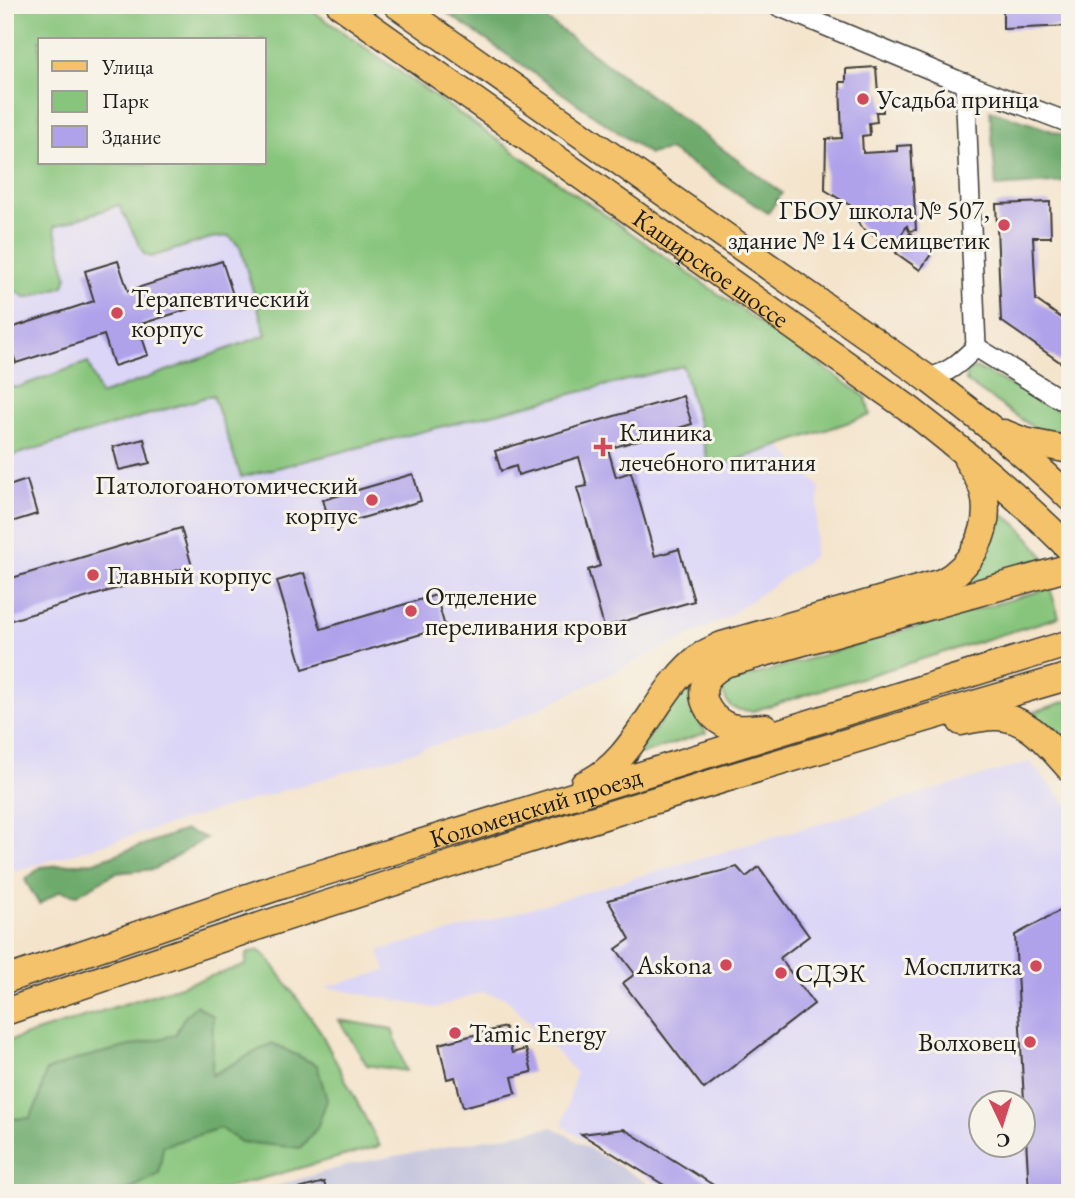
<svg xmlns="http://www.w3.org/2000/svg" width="1075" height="1198" font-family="'EB Garamond',serif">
<rect width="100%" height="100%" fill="#f7f3e8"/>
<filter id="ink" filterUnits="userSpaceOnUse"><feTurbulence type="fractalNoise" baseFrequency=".0143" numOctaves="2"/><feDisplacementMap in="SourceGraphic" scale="14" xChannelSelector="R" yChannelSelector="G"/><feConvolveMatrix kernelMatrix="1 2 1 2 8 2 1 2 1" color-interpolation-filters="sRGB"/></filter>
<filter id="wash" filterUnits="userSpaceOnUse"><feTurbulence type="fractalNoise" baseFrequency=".00686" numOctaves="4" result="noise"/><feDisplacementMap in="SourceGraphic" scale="28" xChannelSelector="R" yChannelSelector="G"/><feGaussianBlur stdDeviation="1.57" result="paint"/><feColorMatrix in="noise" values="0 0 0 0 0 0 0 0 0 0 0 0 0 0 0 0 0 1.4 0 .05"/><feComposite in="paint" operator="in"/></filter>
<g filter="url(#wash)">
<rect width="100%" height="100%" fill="#f4e4cc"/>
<g fill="#dbd6f7" fill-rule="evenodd">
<path d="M5,5h217l371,266 175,162 52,54 -7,70 -87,61 -217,105 -504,151zM40,40h224v123h-224z"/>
<path d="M1030,762l40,46v385h-398l-110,-67 14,-53 -70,-75 -24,-6 -47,16 -109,-21 60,-16 -7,-21 64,-16zM981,1104h42v42h-42z"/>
</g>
<path fill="#c1c2dd" d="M553,1127l111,66h-413l101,-29z"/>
<g fill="#87c57c" stroke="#52704c" stroke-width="2" fill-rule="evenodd">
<path d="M5,5h299l562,392 4,18 -160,54 -27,-103 -442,111 -28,-82 -208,63v-71h13l70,-25 12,33 166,-60 -26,-88 -11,-11 -18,2 -60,19 -7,-3 -25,-49 -65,22 13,49 -3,10 -37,12 -22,-13zM264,40v123h-224v-123z"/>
<path d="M977,368l86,44h7v22l-36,-6 -68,-47 1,-10z"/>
<path d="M998,513c18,6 35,29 46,44l-1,5 -81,24z"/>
<path d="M1050,588l9,29 -306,94c-22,-1 -24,-2 -32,-22l6,-6z"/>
<path d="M694,678l-1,34 13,21 -64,21 -3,-4z"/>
<path d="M1070,700l-2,47 -37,-34z"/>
<path d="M258,950l10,8 51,71 61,117 -171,47h-204v-151l241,-77v-11z"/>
<path d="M339,1020l53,9 14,42 -39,-6z"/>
</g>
<g fill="#6daa6c" stroke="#446344" stroke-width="2">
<path d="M436,5h91l255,188 -14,20 -99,-63 -20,4z"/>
<path d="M990,110l80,27v129l-4,-84 -70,5z"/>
<path d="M185,830l21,8 -51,31 -40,4 -38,22 -17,-4 -21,13 -14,-24 16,-13 53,-5z"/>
<path d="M196,1005l17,11 -1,59 60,-32 45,22 10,35 -10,28 -17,20 -59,-6 -21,-14 -57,18 -4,28 -33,17 -9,2h-112v-74l25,-1 8,-16 8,-31 35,-13 94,-23 8,-16z"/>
</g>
<g id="blocks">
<g fill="#afa2eb">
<path d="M1003,5h67v21l-67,3z"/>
<path d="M876,67l2,26h4l1,19h-7l1,10 -8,1 1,12 -8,1 1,17 34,-2v-5l14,-1 5,85 -7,1 -2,-5 -12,18h-7l-12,-6 -16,-12 -9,-20 -26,-16 1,-51 16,-1 -2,-56h6v-13z"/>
<path d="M1050,202l1,35h-18l3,63 34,24v45l-69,-48 -5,-117z"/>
<path d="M910,233l24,17 -14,20 -24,-17z"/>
<path d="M118,261l10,30 94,-30 11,34 -95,30 10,30 -34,11 -10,-31 -88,28 -11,-33 89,-29 -9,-30z"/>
<path d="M683,396l9,28 -84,25 8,28 15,-5 24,84 24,-7 15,52 -90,26 -16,-57 12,-4 -23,-78 10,-2 -8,-29 -61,18 -2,-9 -15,5 -6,-20z"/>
<path d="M144,439l6,24 -31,7 -6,-23z"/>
<path d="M413,474l8,27 -90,26 -8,-27z"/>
<path d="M27,480l10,34 -32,10v-37z"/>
<path d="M181,528l11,38 -187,56v-42z"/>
<path d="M304,573l17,56 115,-34 9,32 -142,42 -26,-88z"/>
<path d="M737,867l9,10 13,-10 50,69 -29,22 34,46 -110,85 -81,-106 12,-9 -19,-25 14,-10 -22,-39z"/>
<path d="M1070,905v288h-41l-14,-258z"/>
<path d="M505,1027l7,26 14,-4 6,23 -20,5 4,16 -53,14 -8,-30 -8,2 -8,-35z"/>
<path d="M624,1129l102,64h-49l-96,-59z"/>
<path d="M324,1182l3,11h-39v-1z"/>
</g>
</g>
</g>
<g filter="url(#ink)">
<use href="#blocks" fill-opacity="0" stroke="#3c3a36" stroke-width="2"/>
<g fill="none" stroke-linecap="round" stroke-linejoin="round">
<g stroke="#3c3a36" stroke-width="22">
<g id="minor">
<path d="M776,5l180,75 114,43"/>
<path d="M976,347l84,52 10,2"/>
<path d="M927,378c22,-4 33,-16 49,-31l-11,-264"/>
</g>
</g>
<g stroke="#3c3a36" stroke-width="29">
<g id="major">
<path id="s1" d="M340,5l568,403c57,44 111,89 162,141"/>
<path d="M397,5l530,373c49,38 99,76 143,120"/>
<path d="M1004,433l20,8 46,9"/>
<path d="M961,722c10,-2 22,-5 33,-5 33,-2 56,30 76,52"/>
<path d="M765,727c-11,0 -24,3 -34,0 -18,-6 -33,-25 -26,-44 3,-9 12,-14 20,-19l345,-97"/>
<path d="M584,784c53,-22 72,-97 118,-129 6,-4 14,-7 20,-10l220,-63c29,-15 48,-50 43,-83 -2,-14 -10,-27 -18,-39"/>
<path id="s2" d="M5,980l275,-94 790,-243"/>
<path d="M5,1012c352,-122 708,-232 1065,-336"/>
</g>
</g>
<use href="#minor" stroke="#fff" stroke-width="19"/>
<use href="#major" stroke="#f3c26a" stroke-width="26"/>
</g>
</g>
<g fill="#d1495b" stroke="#f7f3e8" stroke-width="2.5">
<circle cx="863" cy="99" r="7"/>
<circle cx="1004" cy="225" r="7"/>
<circle cx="117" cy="313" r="7"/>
<path d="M599.5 436.5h7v7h7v7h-7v7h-7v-7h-7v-7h7z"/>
<circle cx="372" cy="500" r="7"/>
<circle cx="93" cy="575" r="7"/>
<circle cx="411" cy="611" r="7"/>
<circle cx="726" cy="965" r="7"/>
<circle cx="1036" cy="966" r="7"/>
<circle cx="781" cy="973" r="7"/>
<circle cx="455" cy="1033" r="7"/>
<circle cx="1030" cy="1042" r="7"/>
</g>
<g text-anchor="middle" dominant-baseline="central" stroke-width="6" stroke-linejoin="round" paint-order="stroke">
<g font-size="26" fill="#1c1c1c" stroke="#f7f3e8" text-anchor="start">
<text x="877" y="99">Усадьба принца</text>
<text x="990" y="210" text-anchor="end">ГБОУ школа № 507,<tspan x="990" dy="30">здание № 14 Семицветик</tspan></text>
<text x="131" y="298">Терапевтический<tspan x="131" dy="30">корпус</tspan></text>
<text x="619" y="432">Клиника<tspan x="619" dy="30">лечебного питания</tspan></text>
<text x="358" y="485" text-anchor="end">Патологоанотомический<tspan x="358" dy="30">корпус</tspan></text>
<text x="107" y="575">Главный корпус</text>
<text x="425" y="596">Отделение<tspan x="425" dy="30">переливания крови</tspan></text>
<text x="712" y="965" text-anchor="end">Askona</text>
<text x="1022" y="966" text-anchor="end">Мосплитка</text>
<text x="795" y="973">СДЭК</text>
<text x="469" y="1033">Tamic Energy</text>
<text x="1016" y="1042" text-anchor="end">Волховец</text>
</g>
<g font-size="26" fill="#1c1c1c" stroke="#f7f3e8">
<text stroke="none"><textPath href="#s1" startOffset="455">Каширское шоссе</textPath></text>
<text stroke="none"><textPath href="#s2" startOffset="558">Коломенский проезд</textPath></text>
</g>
</g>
<rect width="1075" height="1198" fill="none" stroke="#f7f3e8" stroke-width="28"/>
<rect x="38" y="38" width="228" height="126" fill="#f7f3e8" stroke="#9f9d96" stroke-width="2"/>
<rect x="52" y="61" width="35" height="10" fill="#f3c26a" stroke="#9f9d96" stroke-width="2"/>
<text x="102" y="74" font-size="21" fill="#1c1c1c">Улица</text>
<rect x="52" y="91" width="35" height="21" fill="#87c57c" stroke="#9f9d96" stroke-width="2"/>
<text x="102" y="108" font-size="21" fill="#1c1c1c">Парк</text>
<rect x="52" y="126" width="35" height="21" fill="#afa2eb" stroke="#9f9d96" stroke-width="2"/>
<text x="102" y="144" font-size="21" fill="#1c1c1c">Здание</text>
<g transform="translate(1002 1124) rotate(176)"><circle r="33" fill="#f7f3e8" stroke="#9f9d96" stroke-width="2"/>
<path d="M0-5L12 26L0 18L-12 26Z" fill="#d1495b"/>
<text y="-10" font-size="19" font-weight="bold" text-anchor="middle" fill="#1c1c1c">С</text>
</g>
</svg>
